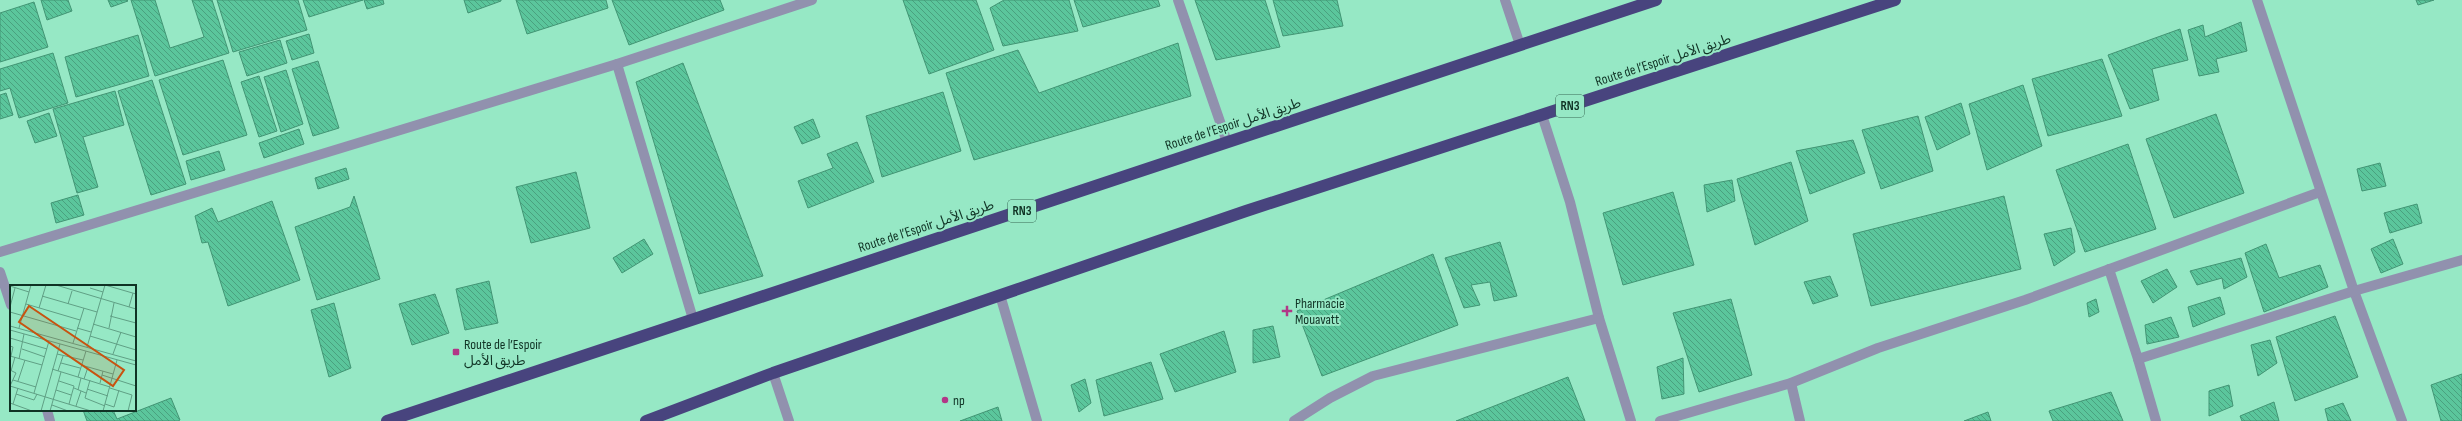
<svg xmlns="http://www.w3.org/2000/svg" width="2462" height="421" font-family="'Sofia Sans Condensed','Noto Sans Arabic',sans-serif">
<defs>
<pattern id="building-back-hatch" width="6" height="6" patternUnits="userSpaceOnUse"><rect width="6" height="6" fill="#5bc69c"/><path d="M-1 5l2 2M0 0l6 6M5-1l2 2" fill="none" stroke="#4aa17f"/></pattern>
</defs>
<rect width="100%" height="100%" fill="#96e8c5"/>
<g fill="url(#building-back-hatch)" stroke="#429574">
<path d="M41,0h27l4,11 -25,9z"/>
<path d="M108,0h19l1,1 -17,6z"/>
<path d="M131,0h24l15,48 34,-11 -12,-37h20l17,53 -74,23z"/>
<path d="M217,0h81l9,30 -74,22z"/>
<path d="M303,0h60l-54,17z"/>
<path d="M364,0h19l1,4 -17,5z"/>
<path d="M464,0h37v1l-33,12z"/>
<path d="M516,0h90l2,8 -81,26z"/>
<path d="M612,0h108l4,10 -95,35z"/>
<path d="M903,0h73l18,50 -65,24z"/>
<path d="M1004,0h65l9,31 -75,15 -13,-38z"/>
<path d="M1074,0h84l2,6 -77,21z"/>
<path d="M1195,0h70l15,47 -64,13z"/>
<path d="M1273,0h64l6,26 -60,10z"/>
<path d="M2416,0h18l-16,5z"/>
<path d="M34,2l14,45 -48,15v-49z"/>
<path d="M2241,22l6,29 -31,8 3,13 -20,4 -11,-46 15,-5 2,12z"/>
<path d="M2180,29l8,31 -36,9 7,31 -29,9 -22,-54z"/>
<path d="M309,34l5,19 -22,7 -6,-19z"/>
<path d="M138,35l11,41 -73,21 -11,-40z"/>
<path d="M280,40l7,23 -40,13 -8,-24z"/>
<path d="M1178,43l13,53 -217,64 -28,-87 72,-23 21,43z"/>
<path d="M53,53l15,50 -49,15 -9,-30 -10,3v-22z"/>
<path d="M2102,59l20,57 -74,20 -16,-57z"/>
<path d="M223,60l24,75 -64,20 -24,-75z"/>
<path d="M318,61l21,67 -26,8 -21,-67z"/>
<path d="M683,63l80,213 -64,18 -63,-212z"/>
<path d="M286,70l17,54 -22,8 -17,-55z"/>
<path d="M259,76l18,55 -18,6 -18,-55z"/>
<path d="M152,80l34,104 -35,11 -33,-104z"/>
<path d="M2023,85l19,61 -55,24 -18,-66z"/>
<path d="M115,91l9,34 -41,12 15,50 -21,6 -24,-84z"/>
<path d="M943,92l18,59 -79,26 -16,-61z"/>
<path d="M6,93l7,22 -13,4v-24z"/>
<path d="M1961,103l9,31 -33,16 -12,-33z"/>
<path d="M49,113l8,23 -22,7 -8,-22z"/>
<path d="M2216,114l28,79 -70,25 -28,-79z"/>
<path d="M1918,116l15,55 -52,18 -19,-59z"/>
<path d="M813,119l7,18 -18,7 -8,-17z"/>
<path d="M299,129l5,15 -40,14 -5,-15z"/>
<path d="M1853,140l12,33 -55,21 -14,-43z"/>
<path d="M857,142l17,40 -66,26 -10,-27 35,-13 -6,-14z"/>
<path d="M2128,144l28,85 -71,23 -29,-82z"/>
<path d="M219,151l6,19 -34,10 -5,-19z"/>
<path d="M1791,162l17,59 -53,24 -18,-66z"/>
<path d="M2380,163l6,23 -24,5 -5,-22z"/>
<path d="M346,168l3,11 -31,10 -3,-11z"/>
<path d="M576,172l14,56 -59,15 -15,-56z"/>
<path d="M1732,180l3,21 -28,11 -3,-27z"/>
<path d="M1673,192l21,73 -71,20 -20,-72z"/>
<path d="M78,195l6,20 -28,8 -5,-20z"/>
<path d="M354,196l26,83 -63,21 -22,-73 55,-20z"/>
<path d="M2004,196l17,73 -150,37 -18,-72z"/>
<path d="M272,201l28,79 -72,26 -20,-64 -6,1 -7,-27 17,-8 6,14z"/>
<path d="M2417,204l5,19 -32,10 -6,-20z"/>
<path d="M2071,228l4,24 -21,14 -10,-32z"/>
<path d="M644,239l9,15 -31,19 -9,-15z"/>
<path d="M2393,239l10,25 -22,9 -10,-24z"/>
<path d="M1500,242l17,54 -23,5 -4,-19 -19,3 9,20 -16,3 -19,-50z"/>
<path d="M2266,244l13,34 41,-13 8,22 -64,25 -19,-59z"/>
<path d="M1433,254l25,71 -136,51 -25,-65z"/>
<path d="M2241,258l6,19 -23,12 -2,-11 -25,7 -7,-14z"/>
<path d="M2167,269l10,18 -24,16 -12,-22z"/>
<path d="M1830,276l8,20 -25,8 -9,-22z"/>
<path d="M489,281l9,42 -33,7 -9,-41z"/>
<path d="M435,294l14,39 -37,12 -13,-41z"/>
<path d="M2220,297l5,17 -32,13 -5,-20z"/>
<path d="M1731,299l21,76 -53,17 -26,-79z"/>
<path d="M2096,299l3,13 -10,5 -2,-14z"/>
<path d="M334,303l17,65 -22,9 -18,-67z"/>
<path d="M2335,316l23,61 -63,24 -19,-64z"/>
<path d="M2171,317l8,20 -32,7 -2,-19z"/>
<path d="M1273,326l7,31 -27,6v-33z"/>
<path d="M1224,331l12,41 -61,20 -15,-38z"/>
<path d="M2270,340l7,23 -19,13 -7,-31z"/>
<path d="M1683,358l1,36 -22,5 -5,-32z"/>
<path d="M1151,362l12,37 -59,17 -8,-36z"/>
<path d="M2462,374v47h-21l-10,-36z"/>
<path d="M1568,377l17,44h-129z"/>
<path d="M1085,379l6,24 -12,9 -8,-27z"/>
<path d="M2229,385l4,21 -24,10v-25z"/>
<path d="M2111,392l12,29h-70l-4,-10z"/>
<path d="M171,398l9,22 -2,1h-91l-4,-11h30l4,9z"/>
<path d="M2274,402l5,19h-37l-2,-5z"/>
<path d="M2343,403l8,18h-23l-3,-12z"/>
<path d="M998,407l4,14h-42z"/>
<path d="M1988,412l3,9h-27z"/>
</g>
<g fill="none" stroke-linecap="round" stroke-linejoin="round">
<g stroke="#9191ae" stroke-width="10">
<path d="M1178,0l49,142"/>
<path d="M1505,0l15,45"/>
<path d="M2257,0l97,291 48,130"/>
<path d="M617,64l76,255"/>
<path d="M1542,115l28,87 29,116 32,103"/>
<path d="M0,252l617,-188 195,-64"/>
<path d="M2109,269l29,90 18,62"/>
<path d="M0,272l11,33"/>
<path d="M1000,295l37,126"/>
<path d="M2138,359l216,-68 108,-31"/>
<path d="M773,373l16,48"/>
<path d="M1791,383l9,38"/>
<path d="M47,410l3,11"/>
<path d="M1294,421l36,-23 43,-22 226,-58"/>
<path d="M1660,421l131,-38 87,-35 147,-48 295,-108"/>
</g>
<g stroke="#48447e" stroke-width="12">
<path d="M387,421l1269,-421"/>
<path d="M646,421l127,-48 473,-162 649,-211"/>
</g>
</g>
<g fill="#b23687" stroke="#96e8c5" stroke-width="1.5">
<path d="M1285 305h4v4h4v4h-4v4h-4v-4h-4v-4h4z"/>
<rect x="452" y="348" width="8" height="8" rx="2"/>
<circle cx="945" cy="400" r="4"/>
</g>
<g text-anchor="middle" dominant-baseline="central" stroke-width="4" stroke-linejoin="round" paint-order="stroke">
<g fill="#96e8c5" stroke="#386955" stroke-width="1">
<rect x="1556" y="95" width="28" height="22" rx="3"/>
<rect x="1008" y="200" width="28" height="22" rx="3"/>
</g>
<g font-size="13" font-weight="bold" fill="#103325">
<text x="1570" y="106">RN3</text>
<text x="1022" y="211">RN3</text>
</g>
<g font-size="14" fill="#103325" stroke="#96e8c5">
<text transform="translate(1663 60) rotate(-18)">Route de l’Espoir طريق الأمل</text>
<text transform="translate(1233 124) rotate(-18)">Route de l’Espoir طريق الأمل</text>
<text transform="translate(926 226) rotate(-18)">Route de l’Espoir طريق الأمل</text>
</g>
<g font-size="14" fill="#103325" stroke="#96e8c5" text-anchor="start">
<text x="1295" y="303">Pharmacie<tspan x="1295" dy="16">Mouavatt</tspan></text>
<text x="464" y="344">Route de l’Espoir<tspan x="464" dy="16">طريق الأمل</tspan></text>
<text x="953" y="400">np</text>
</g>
</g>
<g transform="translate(10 285)">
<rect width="126" height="126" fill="#96e8c5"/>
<path fill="none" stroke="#60a085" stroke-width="1" d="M46,0l80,24M95,0l31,9M0,1l19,6M80,3l13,4M32,11l55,16M16,19l54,16M58,19l4,-13M0,22l5,-19M119,22l4,-14M29,23l7,-23M0,27l66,19M100,31l26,7M83,39l43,13M0,41l126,35M9,43l12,-43M67,43l14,4M99,43l5,-25M0,45l126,35M80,51l46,14M0,53l37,11M63,58l11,-35M0,61l3,1 -2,9M77,62l18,-62M12,64l23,8M47,69l26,6M103,69l8,-22M0,71l32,9M9,74l5,-25M51,78l19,5M71,80l32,9M42,84l58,18M0,85l6,3 -6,13M1,86l4,-14M48,86l5,-15M92,90l34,11M68,92l8,-26M74,94l4,-12M3,95l23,7M80,95l-5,18 20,8M8,96l7,-21M49,96l15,5 -5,18M90,98l3,-12M0,101l81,25M64,103l12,5M100,103l22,7 -4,16M77,104l21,7M46,105l15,5M68,105l3,-12M24,108l15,-52M6,109l18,6 3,-6M0,118l22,8M3,119l5,-16M95,119l9,3 5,-17M42,120l16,6M66,121l5,-15M31,126l19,-67M40,126l11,-39M93,126l14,-51"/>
<path fill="#c85310" fill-opacity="0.15" stroke="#c85310" stroke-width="2" d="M19,21l95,64 -11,16 -94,-64z"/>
<rect width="126" height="126" fill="none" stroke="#103325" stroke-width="2"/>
</g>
</svg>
